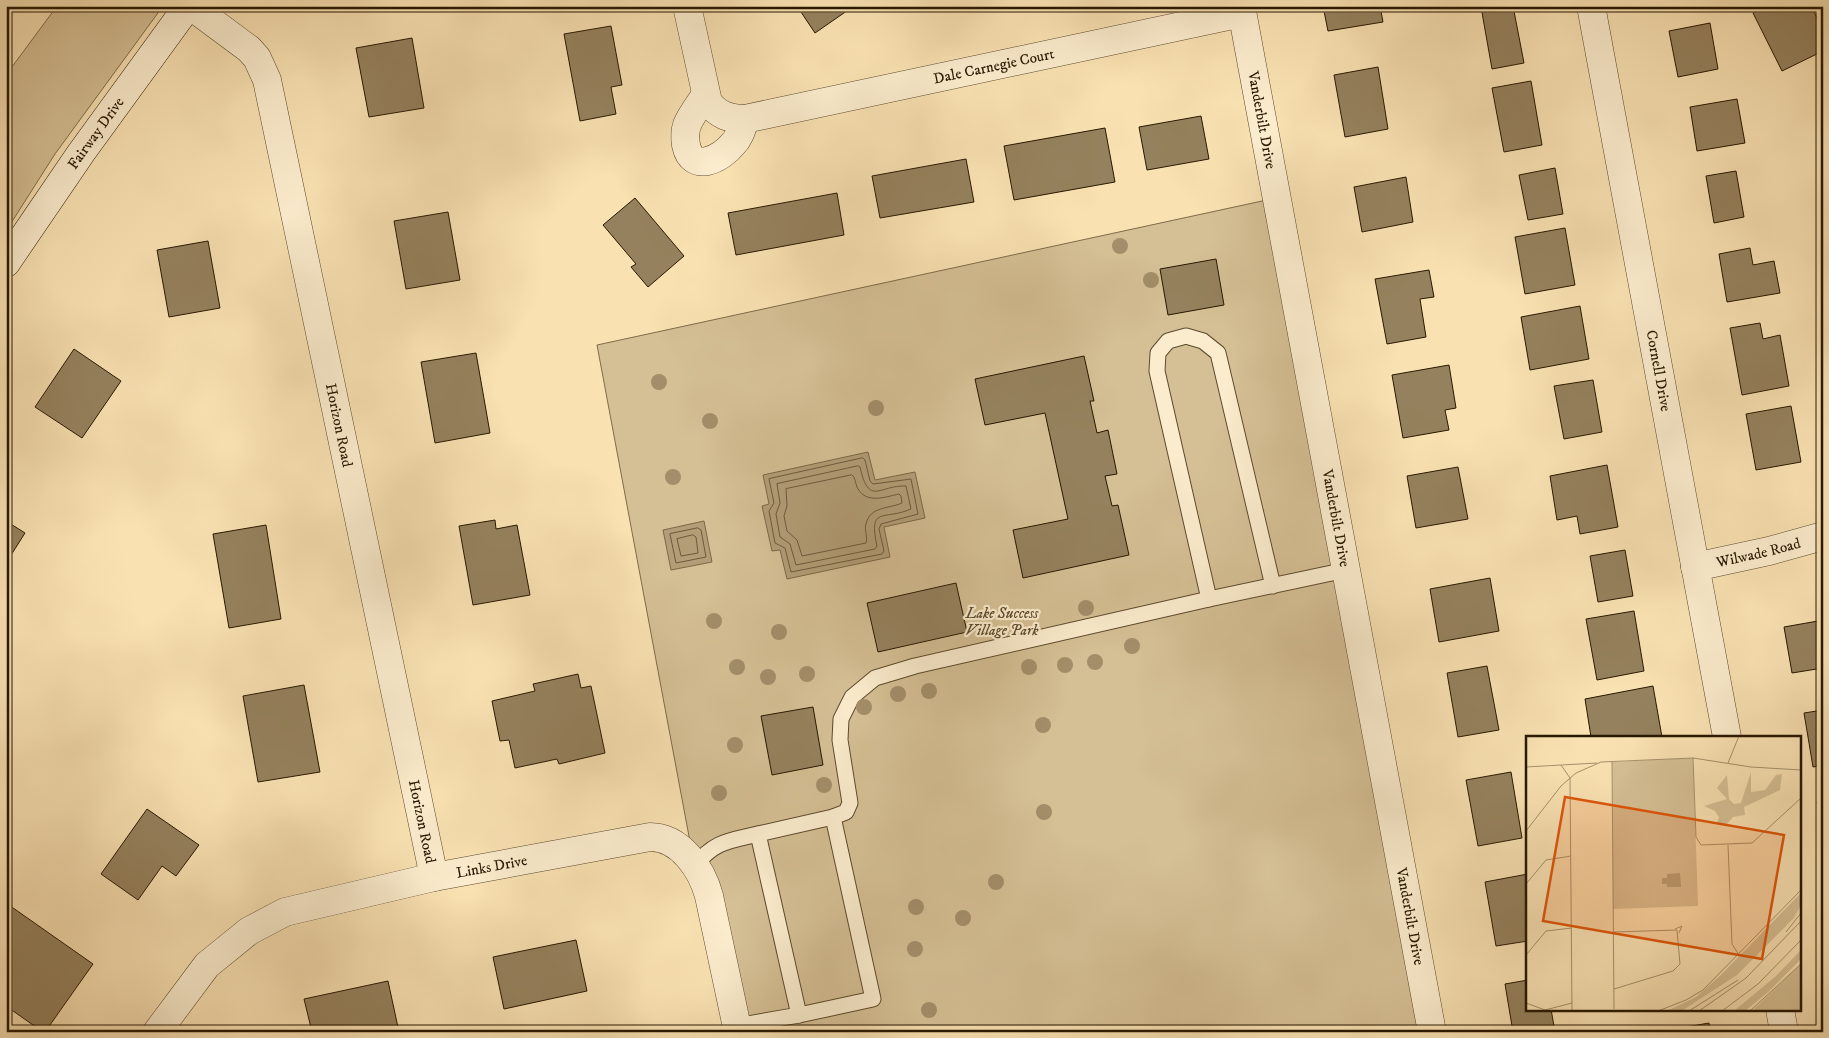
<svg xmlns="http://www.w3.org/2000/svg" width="1829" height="1038" font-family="'IM FELL DW Pica',serif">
<rect width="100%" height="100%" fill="#f9e1b2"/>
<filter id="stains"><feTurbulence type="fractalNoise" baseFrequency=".004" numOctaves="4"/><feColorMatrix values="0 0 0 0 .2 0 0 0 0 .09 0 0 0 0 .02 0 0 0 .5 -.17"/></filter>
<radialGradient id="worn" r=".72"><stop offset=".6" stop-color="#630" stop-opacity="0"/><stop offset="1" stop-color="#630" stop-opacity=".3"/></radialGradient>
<g fill="#d5bf94" stroke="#7e6c4a">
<path d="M57,6h106l-108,148 -49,77v-156z"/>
<path d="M1276,198l155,834h-693l-44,-169 -97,-518z"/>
</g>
<g fill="#b29d76" stroke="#7b6847">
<path d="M868,452l7,28 40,-8 10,46 -41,9 6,30 -103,22 -7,-29 -8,1 -10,-45 7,-2 -6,-29z"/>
<path d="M704,521l8,41 -41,8 -8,-40z"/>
</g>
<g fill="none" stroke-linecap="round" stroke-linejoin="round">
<g stroke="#6d5a3c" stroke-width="1">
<path d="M863,458l2,2 5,21 3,3 38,-5 7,35 -37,10 -2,5 5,22 -2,3 -91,18 -6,-24 -10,-5 -6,-32 5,-8 -5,-24z"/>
<path d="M858,466l2,1c9,40 19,18 46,19l5,23c-27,12 -43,-4 -34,37l-2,3 -79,16 -6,-21 -10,-7 -4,-23 4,-11 -3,-19z"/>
<path d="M852,475c4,3 3,9 6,14 9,15 27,8 41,5l2,2 1,7c-13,6 -32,3 -36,21 -2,6 2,13 0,19l-64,13 -5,-16 -10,-9 -3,-15 3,-10 -1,-17z"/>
<path d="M698,528l3,2 5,27 -30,6 -6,-29z"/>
<path d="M693,535l3,2 2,16 -17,3 -4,-17z"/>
</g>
</g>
<g fill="#95815d" stroke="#281801">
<path d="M797,6h57l-39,27z"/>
<path d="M1323,6h57l3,16 -55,9z"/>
<path d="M1488,6h25l11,57 -32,6 -11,-62z"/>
<path d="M1767,6h44l12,24v21l-41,20 -29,-58z"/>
<path d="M1710,23l8,46 -40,8 -9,-46z"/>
<path d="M611,26l11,59 -11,2 5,27 -36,7 -16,-87z"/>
<path d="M412,38l12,70 -55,9 -13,-69z"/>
<path d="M1378,67l10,62 -43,8 -11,-62z"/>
<path d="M1531,81l11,64 -38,7 -12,-64z"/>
<path d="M1737,99l8,44 -48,8 -7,-44z"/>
<path d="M1201,116l8,43 -62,11 -8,-43z"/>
<path d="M1105,128l10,54 -101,18 -10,-54z"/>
<path d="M966,159l8,43 -94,16 -8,-42z"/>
<path d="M1555,168l8,46 -35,6 -9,-45z"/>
<path d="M1736,171l8,46 -30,6 -8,-47z"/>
<path d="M1406,177l7,45 -51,10 -8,-45z"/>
<path d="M837,193l7,42 -108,20 -8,-42z"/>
<path d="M635,198l49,58 -36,31 -17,-20 5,-3 -33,-39z"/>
<path d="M448,212l12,68 -54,9 -12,-68z"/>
<path d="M1565,228l10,57 -50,9 -10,-57z"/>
<path d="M208,241l12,67 -51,9 -12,-67z"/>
<path d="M1750,248l3,17 21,-4 6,32 -53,9 -8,-48z"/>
<path d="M1216,259l8,46 -56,10 -8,-46z"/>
<path d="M1429,270l5,27 -14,2 6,38 -39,7 -12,-65z"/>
<path d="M1580,306l9,53 -59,11 -9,-53z"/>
<path d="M1760,323l3,16 17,-4 9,51 -47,9 -12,-67z"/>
<path d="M74,349l47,32 -39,57 -47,-31z"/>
<path d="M476,353l14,80 -55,10 -14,-81z"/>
<path d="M1084,356l10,45h-4l7,32 11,-3 9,44 -12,2 7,30 6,-1 11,50 -106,23 -10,-48 55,-11 -23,-106 -60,12 -10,-46z"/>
<path d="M1449,365l7,43 -11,2 4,20 -46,8 -11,-63z"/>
<path d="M1593,380l9,52 -38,7 -10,-53z"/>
<path d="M1791,406l10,56 -45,8 -10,-56z"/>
<path d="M1607,465l11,62 -38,7 -3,-18 -20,4 -7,-44z"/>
<path d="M1458,467l10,52 -52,9 -9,-52z"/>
<path d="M495,520l1,9 21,-4 13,70 -57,10 -14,-79z"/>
<path d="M6,521l19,12 -19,30z"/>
<path d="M266,525l15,94 -52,9 -16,-94z"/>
<path d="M1625,550l8,46 -35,6 -8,-46z"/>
<path d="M1490,578l9,53 -60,11 -9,-53z"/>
<path d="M956,583l11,49 -89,20 -11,-49z"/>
<path d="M1634,611l10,60 -47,9 -11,-61z"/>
<path d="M1818,621l5,28v19l-31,5 -8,-46z"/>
<path d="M1487,666l12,64 -41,7 -11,-64z"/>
<path d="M578,674l3,14 10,-2 14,67 -46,11 -2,-5 -42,9 -6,-28 -9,1 -8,-40 43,-10 -2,-7z"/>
<path d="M304,685l16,87 -62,10 -15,-86z"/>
<path d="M1653,686l9,51h-71l-6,-38z"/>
<path d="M813,707l10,58 -51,10 -11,-59z"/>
<path d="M1823,710v55l-10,2 -9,-54z"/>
<path d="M1511,772l11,66 -44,8 -12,-66z"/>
<path d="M1823,801v33l-6,-32z"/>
<path d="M147,809l52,36 -23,31 -14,-10 -24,34 -37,-26z"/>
<path d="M1528,874v67l-32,5 -11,-64z"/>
<path d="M6,903l87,61 -48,68h-2l-37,-26z"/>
<path d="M576,940l11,51 -83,18 -11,-52z"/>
<path d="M1528,980v29h23l4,23h-42l-8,-48z"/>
<path d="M388,981l11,51h-87l-8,-33z"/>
<path d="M1709,1023l1,9h-53z"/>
</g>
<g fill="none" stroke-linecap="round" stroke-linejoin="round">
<g stroke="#5c4a2d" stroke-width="17">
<g id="service">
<path d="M1273,586l-55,-233 -15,-12 -17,-5 -18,5 -10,12 -1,18 52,228 137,-29"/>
<path d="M695,866c19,-25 34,-25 63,-32"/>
<path d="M799,1015l-41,-181 75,-17 13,-5 4,-9 -10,-63 1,-21 11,-22 23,-19 40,-12 294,-67"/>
<path d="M736,1026l63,-11 74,-16 -40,-182"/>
</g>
</g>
<g stroke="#5c4a2d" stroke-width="29">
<g id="minor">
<path id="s1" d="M191,6l58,43 8,9 10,22 167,797"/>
<path id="s2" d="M687,6l21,96c10,13 21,17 37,17l497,-106"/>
<path id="s3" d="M1241,6l191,1026"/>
<path id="s4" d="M1591,6l136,731"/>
<path d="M705,96c-6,9 -14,19 -18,29 -2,6 -2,14 -1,20 6,29 35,14 47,-1 7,-7 9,-16 12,-25"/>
<path id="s5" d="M1695,567l74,-16 54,-15"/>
<path d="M1780,1009l4,23"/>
<path id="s6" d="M157,1032l50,-67 42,-34 36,-19 149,-35 216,-40c31,0 52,33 59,59l29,136"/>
</g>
</g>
<g stroke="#281801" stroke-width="29">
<g id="secondary">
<path id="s7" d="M6,263l75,-110 107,-147"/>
</g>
</g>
<use href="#service" stroke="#fbeccd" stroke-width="15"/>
<use href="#minor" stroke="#fbeccd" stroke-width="28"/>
<use href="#secondary" stroke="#fbeccd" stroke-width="28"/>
</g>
<g fill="#a38e69">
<circle cx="1120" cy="246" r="8"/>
<circle cx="1151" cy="280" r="8"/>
<circle cx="659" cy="382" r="8"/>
<circle cx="876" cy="408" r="8"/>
<circle cx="710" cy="421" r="8"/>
<circle cx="673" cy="477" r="8"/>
<circle cx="1086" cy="608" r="8"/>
<circle cx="714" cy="621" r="8"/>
<circle cx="779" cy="632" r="8"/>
<circle cx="1132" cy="646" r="8"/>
<circle cx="1095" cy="662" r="8"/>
<circle cx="1065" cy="665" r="8"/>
<circle cx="737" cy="667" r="8"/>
<circle cx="1029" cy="667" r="8"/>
<circle cx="807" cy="674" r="8"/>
<circle cx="768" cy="677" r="8"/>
<circle cx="929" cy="691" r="8"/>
<circle cx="898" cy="694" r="8"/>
<circle cx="864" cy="707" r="8"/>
<circle cx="1043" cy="725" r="8"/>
<circle cx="735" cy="745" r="8"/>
<circle cx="824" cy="785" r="8"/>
<circle cx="719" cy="793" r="8"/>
<circle cx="1044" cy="812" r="8"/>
<circle cx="996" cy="882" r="8"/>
<circle cx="916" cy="907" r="8"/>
<circle cx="963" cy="918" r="8"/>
<circle cx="915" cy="949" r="8"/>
<circle cx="929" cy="1010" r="8"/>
</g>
<g text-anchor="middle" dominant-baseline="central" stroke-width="4.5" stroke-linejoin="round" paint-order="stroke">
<g font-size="15" fill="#281801" stroke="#fbeccd">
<text stroke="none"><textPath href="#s2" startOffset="395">Dale Carnegie Court</textPath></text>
<text stroke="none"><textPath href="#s3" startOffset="116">Vanderbilt Drive</textPath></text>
<text stroke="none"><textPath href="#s7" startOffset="158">Fairway Drive</textPath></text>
<text stroke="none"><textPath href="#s4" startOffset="371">Cornell Drive</textPath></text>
<text stroke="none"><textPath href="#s1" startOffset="461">Horizon Road</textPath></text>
<text stroke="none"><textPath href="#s3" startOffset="521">Vanderbilt Drive</textPath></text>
<text stroke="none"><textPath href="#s5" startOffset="65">Wilwade Road</textPath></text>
<text stroke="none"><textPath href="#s1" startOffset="866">Horizon Road</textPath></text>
<text stroke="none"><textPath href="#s6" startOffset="390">Links Drive</textPath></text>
<text stroke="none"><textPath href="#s3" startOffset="926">Vanderbilt Drive</textPath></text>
</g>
<g font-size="15" font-style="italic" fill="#5c4a2d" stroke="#fbeccd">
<text x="1002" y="613">Lake Success<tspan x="1002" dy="17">Village Park</tspan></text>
</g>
</g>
<g transform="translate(1526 736)">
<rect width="275" height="275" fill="#f9e1b2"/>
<path d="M167,22l5,148 -85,3 -1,-147zM225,36v20l14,-2 11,-15 6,-1 -2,16 -36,17 1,8 -12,2 -6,7 -10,-1 2,-6 -4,-6 -11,-5 23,-7 -10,-11 10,-13 2,24 5,5 7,-1zM275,157v12l-7,13 -57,57 -54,35 -16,1 29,-14 24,-21zM275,214v9l-33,33 -23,19h-11l42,-35zM275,228v47h-49z" fill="#d5bf94"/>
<path d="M154,137l1,14h-14v-3h-5v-6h5v-4z" fill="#b29d76"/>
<path fill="none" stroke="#a5916b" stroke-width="1" d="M167,22l3,79 5,8 51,-2 49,-45M86,26l2,247M202,27l11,-27M35,29l9,13 2,233M0,31l71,-4M0,95l35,-45 15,-13 25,-11 92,-4 58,9 50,3M202,109l4,99 7,11M0,148l20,-24 25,-4M149,193l7,-3 -3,7M87,196l64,-2 3,34 -7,7 -59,18M260,196l15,-19M0,219l20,-24 26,-3M0,267l19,7 27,-7M132,275l28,-11 17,-10 98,-100M163,275l49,-31M173,275l47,-33 55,-57M196,275l36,-27 43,-44M224,275l51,-47"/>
<path fill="#de560b" fill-opacity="0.15" stroke="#de560b" stroke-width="2.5" d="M39,61l219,38 -22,124 -219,-38z"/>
<rect width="275" height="275" fill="none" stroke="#281801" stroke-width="2.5"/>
</g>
<rect width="1829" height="1038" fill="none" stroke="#f9e1b2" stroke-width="25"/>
<rect x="8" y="8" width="1814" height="1023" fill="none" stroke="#281801" stroke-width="2.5"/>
<rect x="12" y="12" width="1804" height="1013" fill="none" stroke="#281801"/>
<rect width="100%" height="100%" filter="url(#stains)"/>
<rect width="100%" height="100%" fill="url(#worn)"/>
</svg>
